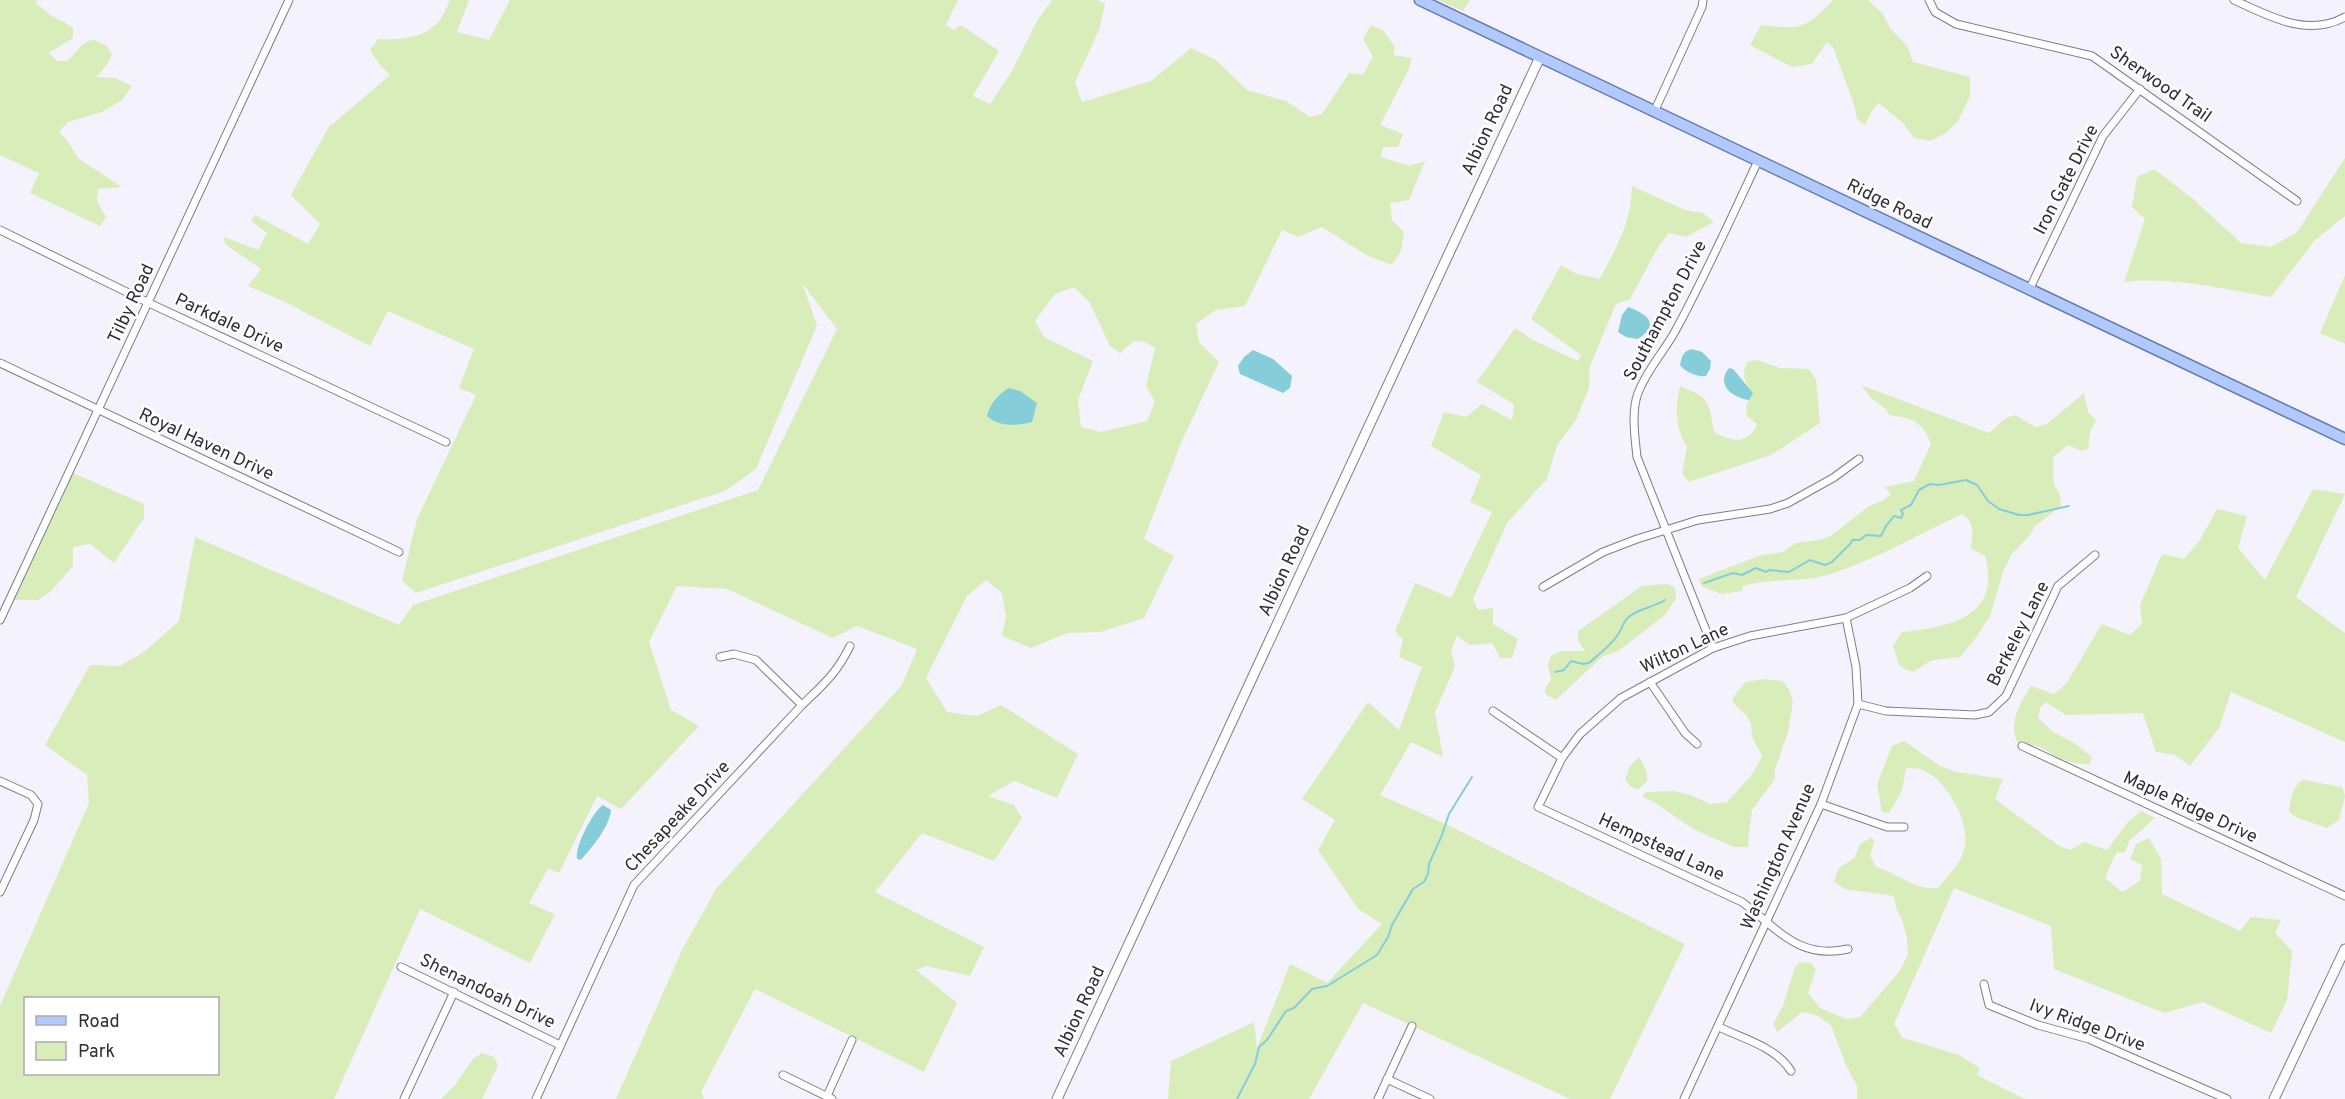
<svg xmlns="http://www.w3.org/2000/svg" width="2345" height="1099" font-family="Overpass,sans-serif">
<rect width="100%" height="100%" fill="#f4f2fc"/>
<g fill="#d9edba" fill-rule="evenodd">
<path d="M0,0h37l-1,3 14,12 23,12v11l-24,15 8,8h11l15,-17 10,-5 14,7 5,8 -5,11 -11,12 19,1 17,8 -10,14 -20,12 -34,10 -9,10 7,7 13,20 43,28 -24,2 -1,12 9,16 -6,9 -70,-33 9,-20 -39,-18z"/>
<path d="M450,0h19l-12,32 32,8 21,-40h448l-12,25 8,5 7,-5 38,26 -26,45 17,8 22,-33 25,-50 15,-21h45l8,4 -6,26 -24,52 7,20 69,-21 40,-33 25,12 31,30 39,11 24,16 12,-3 27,-41 14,1 10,-17 -10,-18 8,-14 12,5 12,17 -2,8 19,3 -4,13 -28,54 23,9 -5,13h-15l-2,10 28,9 16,-5 -16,39 -19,3 2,17 12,12 -3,19 -9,14 -24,-9 -46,-29 -24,10 -16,-7 -37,76 -29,4 -20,14 3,18 20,20 -38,81 -37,96 30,17 -30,62 -43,14 -34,1 -36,15 -29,-12 4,-20 -4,-23 -16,-13 -19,16 -41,82 21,34 30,4 24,-11 77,49 -21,44 -43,-17 -26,15 26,9 8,13 -28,43 -72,-28 -47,59 109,55 -14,29 -44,-10 -10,4 41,33 -33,69 -169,-83 -54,103 3,7h-88l67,-151 33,-59 186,-204 15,-36 -60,-23 -24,12 -106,-49 -50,-3 -28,56 22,68 28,16 -78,83 -24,-13 -38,77 -11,-4 -19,34 26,11 -25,49 -110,-54 -86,190h-334v-93l89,-203 -2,-28 -42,-30 45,-80 30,1 24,-14 35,-31 16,-84 204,88 14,-20 345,-115 79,-161 -35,-46 15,42 -61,144 -31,22 -309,102 -14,-12 15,-62 59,-124 -17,-7 15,-39 -86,-38 -18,35 -87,-45 -35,-15 13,-17 -36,-25 -1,-7 34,13 9,-17 -16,-12 4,-6 53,29 12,-20 -29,-29 37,-67 62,-53 -10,-10 -10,-15 8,-11c21,1 46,0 61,-18 5,-6 8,-14 11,-21zM1074,287l16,16 20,43 10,7 14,-12 11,1 10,6 -9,38 9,16 -8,19 -46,11 -20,-5 -3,-27 15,-39 -49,-24 -9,-16 20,-27zM26,998h192v76h-192z"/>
<path d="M1437,0h33l-7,11z"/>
<path d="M1833,0h35l15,14 7,14 17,18 6,16 57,15v19l-12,25 -12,12 -16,8 -16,-3 -11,-15 -24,-20 -6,6 -8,16 -8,-6 -3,-15 -21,-57 -6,-5 -15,22 -20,3 -42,-22 11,-20c39,4 44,5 72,-25z"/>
<path d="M2345,158v58l-30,24 -44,57c-49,-8 -97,-21 -147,-15l21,-63 -13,-12 5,-30 17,-8 38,29 49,45 30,4 26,-15z"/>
<path d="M1632,186l53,24 18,3 11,9 -28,15 -17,-4 -12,16 -27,50 -14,5 -26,62 -1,22 -13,32 -19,25 -10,34 -40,44 -34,76 5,11 15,-2v16l25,15 -6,19h-12l-8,-15 -22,2 -13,-9 -6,14 4,17 -20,45 8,45 -32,-15 -31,53 68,30 237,119 -75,155h-40l-207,-96 -54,96h-141l3,-38 83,-39 3,26 33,-84 37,19 55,-59 -24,-15 -40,-59 17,-30 -33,-21 66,-97 31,28 23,-63 -23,-10 4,-17 -8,-9 20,-48 36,15 41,-86 -22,-10 11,-27 -50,-29 13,-34 22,5 16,-13 30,16 2,-16 -37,-22 38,-54 18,12 45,21 3,-6 -50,-36 30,-54 16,9 23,5c18,-35 30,-52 32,-93z"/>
<path d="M2345,275v69l-25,-11z"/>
<path d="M1757,360l23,8 29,1 7,11 4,43 -49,32 -82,27 -7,-8 5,-27c-12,-19 -12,-39 -7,-61 31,13 28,14 34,46 16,9 34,14 43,-8l-10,-8 -1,-10 6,-13c-7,-11 -11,-17 -5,-31z"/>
<path d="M1861,385l128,48 17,-15 9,-3 21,12 11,-3 37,-31 4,19 8,8 -6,12 -2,17 -7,2 -13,-6 -15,12 1,28 6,9 1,12 -26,20 -5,9 -19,20 -8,17 -13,44 -15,23 -15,18c-9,2 -23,1 -31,5 -15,8 -13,15 -30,3l-6,-19 9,-14c47,-5 100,-15 83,-76l-14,-7c1,-14 5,-26 -9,-35 -43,20 -85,45 -131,60 -28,9 -59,3 -88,12l-1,5 -20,3 -20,-7 -3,-8 62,-24 22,-3 13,-9 23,-3 13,-5 37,-29 15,-6 7,-6 -6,-7 29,-6 17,-37c-9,-24 -18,-25 -42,-29l-3,-6 -15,-11z"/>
<path d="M73,473l71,31v14l-30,45 -24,-19 -17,3v19l-22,25 -13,9h-24z"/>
<path d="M2313,489l32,5 -49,103 49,36v109l-114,-50 -12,36 -29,38 -15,-11 -19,-3 -13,-39 -77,2 -20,-13 -6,6 -2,10 15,14 21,11 18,14 -2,7c-8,1 -22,-2 -29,-5 -14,-5 -24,-21 -40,-10 -15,-22 -3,-43 10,-63l23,8 12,-10 36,-60 28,11 12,-11 -2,-19 22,-51 22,5 16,-19 17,-31 30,7 -9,32 27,32z"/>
<path d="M1668,584l7,4 1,10 -11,17 -47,36 -15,5 -47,44 -11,-6v-6l6,-8 -3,-15 3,-9 10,-5h24l-7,-11v-9l64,-45z"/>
<path d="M1765,679l18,2 7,10 3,11 -5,30 -13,38v9l-23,31 -4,32 1,5h-15l-34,-15 -13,-7 -30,-21 -14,-7 2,-5 30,-1 18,5 17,8 17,-2 24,-26 11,-19c-2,-7 -8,-14 -10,-22 -1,-5 0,-9 -2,-14 -5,-10 -13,-10 -18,-22l13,-17z"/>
<path d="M1904,741l36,25 16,6 47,7 -8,20 64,47 11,4 14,-8 23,8 20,-27 14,-12 14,7 -25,22 -5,12 -9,1 -11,25 17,14 18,-11 2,-16 -12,-6 6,-15 13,-6 12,21 1,35 78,37 11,-14 30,3 -6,13 17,18 -5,49 -16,33 -68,-31 -39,11 -110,-44 -3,-43 -97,-38 -60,136 9,14 56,17 21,13 -3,7 48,24h-168v-13l-11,-21 -15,-40 -15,-10 -14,-3 -25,20 -4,-8 10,-18 12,-39 5,-5 11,1 5,7 -8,23 12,15 26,11 14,-2 39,-45 9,-17 -1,-17 -5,-18 -6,-12 -2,-12 -49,-7 -11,-7 4,-13 17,-12 5,-13 12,-7 2,5 -4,13 6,12c21,6 38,23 62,21 10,-12 22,-23 26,-39 8,-25 -19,-73 -44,-80 -4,-1 -10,-1 -14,-1l-4,23 -13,22 -7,-1 -5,-28 15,-38z"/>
<path d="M1639,757l8,15v9l-9,9 -8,-4 -5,-7 5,-13z"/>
<path d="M2303,780l39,7 3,9 -6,24 -12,8 -32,-11 -6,-6c2,-12 3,-25 14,-31z"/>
<path d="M482,1053l12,4 4,8 -16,34h-41l14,-14 18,-26z"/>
</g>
<g fill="#85ced9">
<path d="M1628,307c19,7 33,17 10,32l-12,-2 -8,-5 4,-17z"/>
<path d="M1692,349l10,3 9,9 -1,8 -4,7c-9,1 -21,-4 -26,-11 2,-9 3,-14 12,-16z"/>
<path d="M1253,350l20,9 19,17 -2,12 -7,5 -43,-19 -2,-8 6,-9z"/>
<path d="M1729,368l4,1 20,24 -4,7c-16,-2 -34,-15 -20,-32z"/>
<path d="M1009,388l11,3 17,12 -5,19c-13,4 -35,5 -45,-6 3,-12 11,-22 22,-28z"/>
<path d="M603,805l8,5c-2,18 -19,37 -30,50l-4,-1c-2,-13 15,-46 26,-54z"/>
</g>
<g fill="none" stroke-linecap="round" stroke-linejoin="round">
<g stroke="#85ced9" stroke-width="2">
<path d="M1704,583l29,-10 9,2 14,-7 10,4 3,-2 20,2 21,-12 15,5 7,-3 19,-19 1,-3h8l6,-5 15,1 5,-10 8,-10 7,2 2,-4 -2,-4 10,-5 8,-15 11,-6 9,1 27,-5 11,5 11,16 11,8 20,6h9l41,-9"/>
<path d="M1555,672l9,-2 7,-9 12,3 6,-1c9,-8 21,-17 28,-27 6,-7 5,-15 13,-20 11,-8 24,-9 35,-16"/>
<path d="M1237,1099l18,-35 4,-17 8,-7 19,-29 8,-3 18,-19 15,-3 50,-31 11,-18 4,-12 21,-36 11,-7 4,-8 1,-10 13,-29 7,-21 23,-37"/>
</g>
<g stroke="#7f7b90" stroke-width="9">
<g id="street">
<path d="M1929,0l6,12 21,12 136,32 205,145"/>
<path d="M2234,0c35,16 73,38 111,17"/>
<path d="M1655,110l47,-103 1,-7"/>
<path d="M0,230l149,73 297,139"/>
<path d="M2029,290l74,-154 37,-47"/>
<path d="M0,363l399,189"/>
<path d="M1543,587l60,-35 34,-13 61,-19 72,-11 18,-6 45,-25 26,-19"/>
<path d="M0,620l289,-620"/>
<path d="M1713,648l-76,-191c-2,-20 -6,-45 1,-64 10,-26 28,-43 40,-67 29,-54 54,-110 80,-165"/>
<path d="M720,657l14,-3 22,6 46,45"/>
<path d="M1650,682l35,51 12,11"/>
<path d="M1858,704l28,7 89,4 14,-3 17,-16 52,-110 37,-31"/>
<path d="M1493,711l69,47"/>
<path d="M2022,746l323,150"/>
<path d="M0,781l31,14 7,9 -4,16 -34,72"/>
<path d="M1821,804l66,23h17"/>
<path d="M1848,949c-49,11 -70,-20 -106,-47l-204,-95 24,-49 18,-24 41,-36 92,-50 37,-12 96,-18 64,-30 17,-12"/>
<path d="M401,967l159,78"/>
<path d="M1984,984l5,21 49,20 51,14 138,60"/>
<path d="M1719,1027c25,12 57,20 72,44"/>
<path d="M783,1075l49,24"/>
<path d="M1387,1079l43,20"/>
<path d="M827,1096l25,-56"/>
<path d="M404,1099l50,-107"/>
<path d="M536,1099l98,-214 168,-180c21,-20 35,-32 48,-59"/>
<path d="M1378,1099l34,-73"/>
<path d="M1684,1099l137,-295 37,-100 -2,-37 -10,-49"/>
</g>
</g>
<g stroke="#7f7b90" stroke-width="11">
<g id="secondary">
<path d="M1057,1099l483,-1042"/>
<path d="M2274,1099l71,-150"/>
</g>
</g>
<g stroke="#627bb5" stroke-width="13">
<path id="primary" d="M1420,0l925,439"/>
</g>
<use href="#street" stroke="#fff" stroke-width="7"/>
<use href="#secondary" stroke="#fff" stroke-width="9"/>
<use href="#primary" stroke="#b2c9fc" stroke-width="10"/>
</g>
<g text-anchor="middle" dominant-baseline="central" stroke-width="5" stroke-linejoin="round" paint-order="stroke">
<g font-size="18" fill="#2f2d36" stroke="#fff">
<text transform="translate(2160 85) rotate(35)">Sherwood Trail</text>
<text transform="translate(1488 130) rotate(-65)">Albion Road</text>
<text transform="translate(2067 180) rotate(-63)">Iron Gate Drive</text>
<text transform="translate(1889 205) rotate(26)">Ridge Road</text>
<text transform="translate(132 304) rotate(-65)">Tilby Road</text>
<text transform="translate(1666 311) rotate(-62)">Southampton Drive</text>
<text transform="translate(229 324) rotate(25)">Parkdale Drive</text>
<text transform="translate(206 445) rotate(25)">Royal Haven Drive</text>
<text transform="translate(1285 571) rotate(-65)">Albion Road</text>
<text transform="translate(2019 634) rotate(-63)">Berkeley Lane</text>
<text transform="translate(1685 649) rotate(-25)">Wilton Lane</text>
<text transform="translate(2190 808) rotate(25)">Maple Ridge Drive</text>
<text transform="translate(678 817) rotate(-47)">Chesapeake Drive</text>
<text transform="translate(1661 848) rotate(25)">Hempstead Lane</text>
<text transform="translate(1779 857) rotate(-66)">Washington Avenue</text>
<text transform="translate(487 992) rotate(26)">Shenandoah Drive</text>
<text transform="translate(1080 1012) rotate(-65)">Albion Road</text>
<text transform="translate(2087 1026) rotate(20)">Ivy Ridge Drive</text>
</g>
</g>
<rect x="24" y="997" width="195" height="78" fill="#ffffff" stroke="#acabaf" stroke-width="1.5"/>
<rect x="36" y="1016" width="30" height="9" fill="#b2c9fc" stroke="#acabaf" stroke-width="1.5"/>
<text x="78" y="1027" font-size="18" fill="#2f2d36">Road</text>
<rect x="36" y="1042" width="30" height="18" fill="#d9edba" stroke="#acabaf" stroke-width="1.5"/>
<text x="78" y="1057" font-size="18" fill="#2f2d36">Park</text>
</svg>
